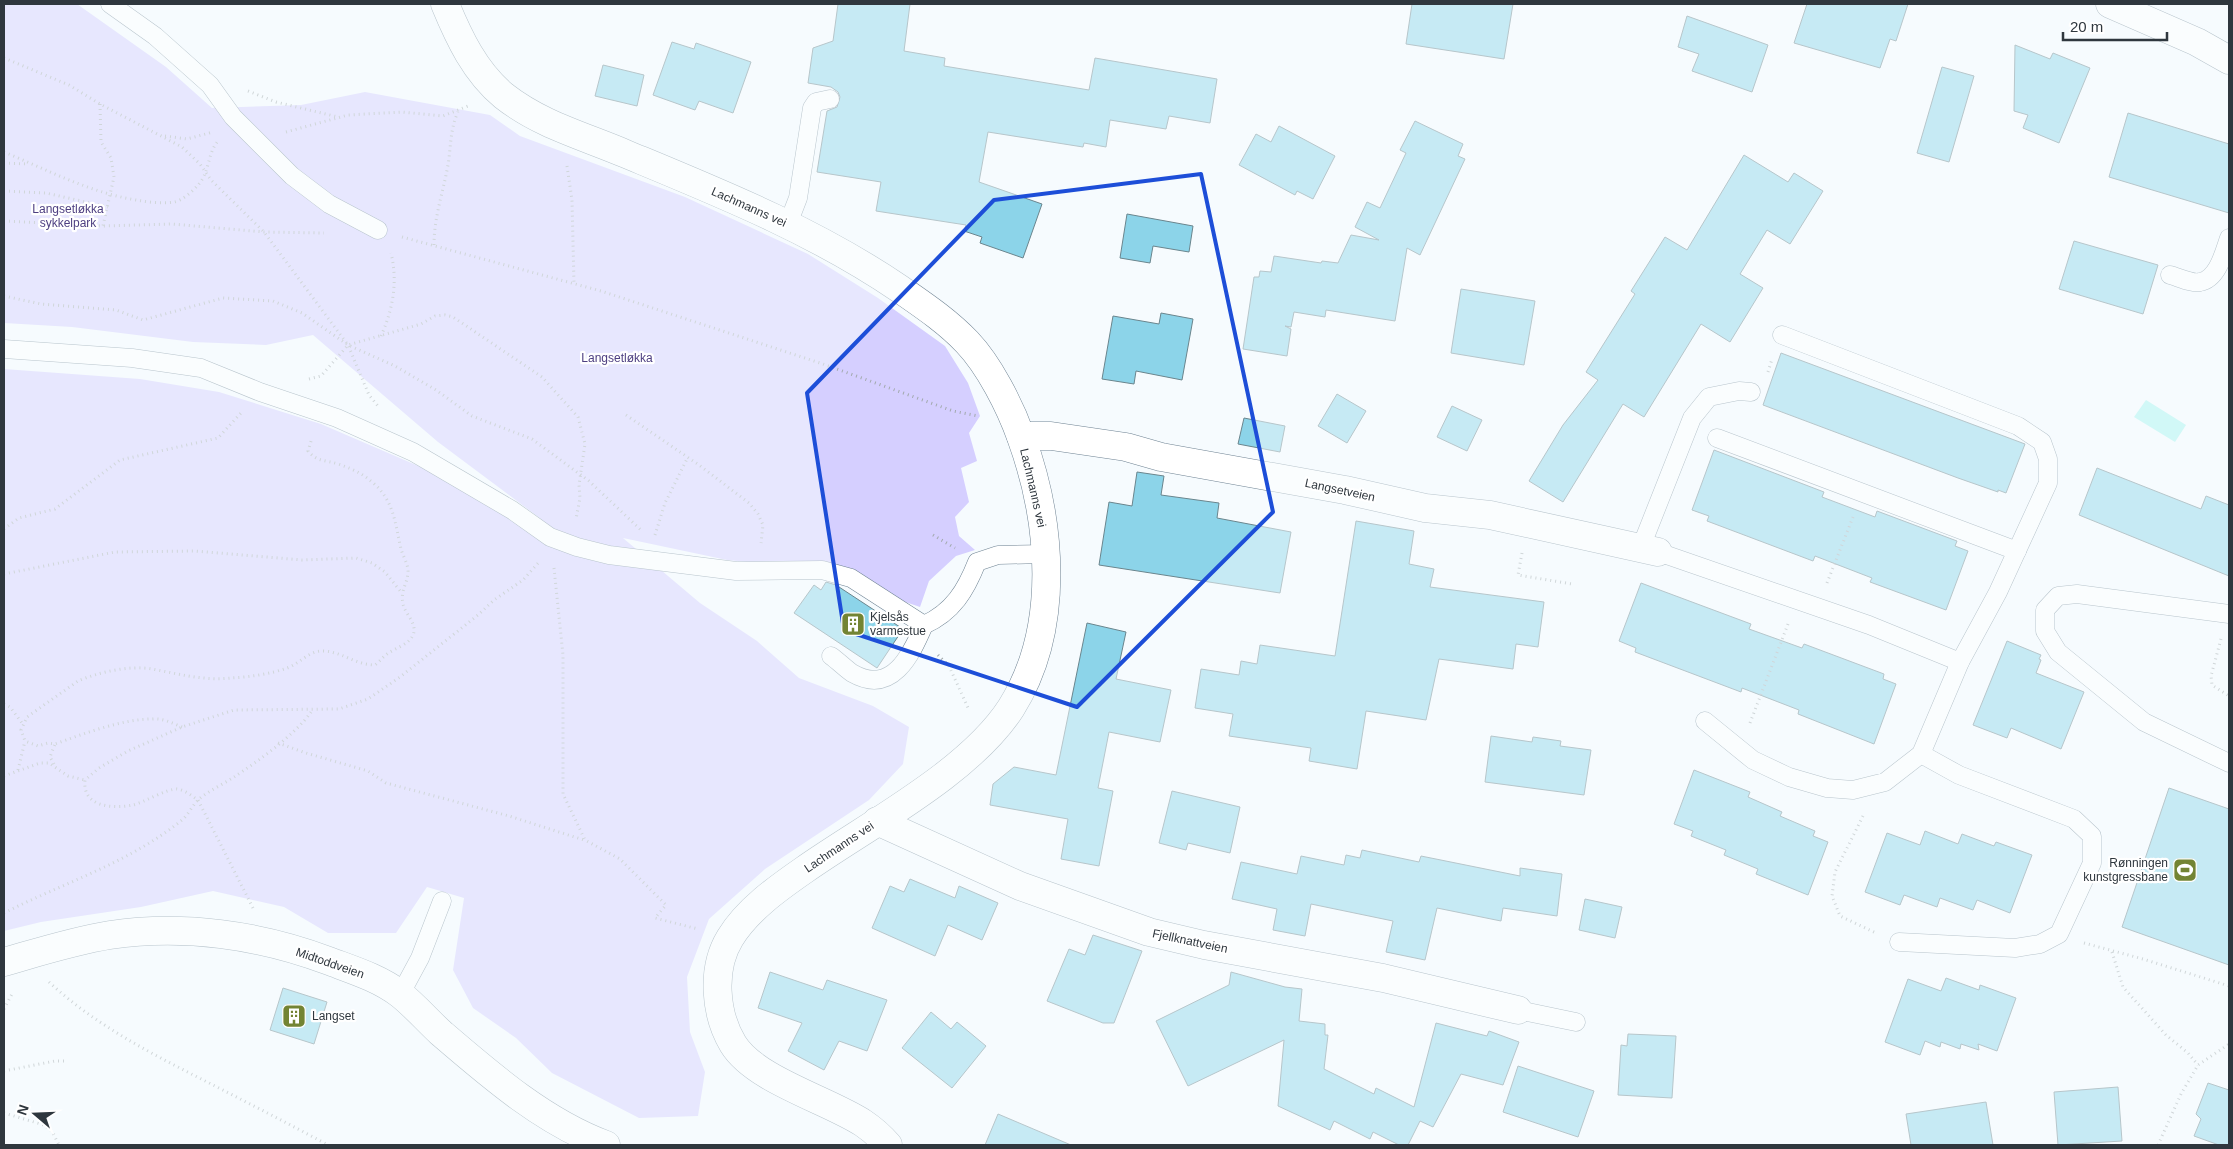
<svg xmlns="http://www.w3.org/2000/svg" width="2233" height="1149" font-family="Helvetica,sans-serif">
<rect width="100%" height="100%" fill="#f6fbfe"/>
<path fill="#d5cfff" d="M4,4h73l89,63 46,41 89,-3 64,-13 125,23 30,21 165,61 123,57 70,44 67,48 23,37 12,33 -11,17 8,28 -16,7 8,34 -14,15 4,19 16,14 -19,6 -27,25 -9,26 -117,-40 -76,-7 -104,-22 77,65 57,38 42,37 74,28 36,21 -6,37 -34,36 -104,69 -56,50 -22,58 3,55 15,40 -7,44 -59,2 -87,-45 -36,-35 -43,-30 -20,-38 11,-72 -37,-11 -31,46h-68l-44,-26 -71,-16 -72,16 -100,15 -37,9v-562l136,10 79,13 102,32 220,95 -103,-77 -125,-107 -47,10 -73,-3 -121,-15 -68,-4z"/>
<path fill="#a4f3f0" d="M2146,400l40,25 -11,17 -41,-25z"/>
<g fill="#8cd4e9" stroke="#6a858d">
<path d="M838,4h72l-6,47 41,7 -1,8 145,24 6,-32 122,21 -7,44 -41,-7 -3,13 -56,-9 -4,27 -22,-4 -1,4 -95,-15 -9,50 63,22 -19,54 -43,-15 2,-6 -18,-6 2,-6 -90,-14 5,-29 -64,-10 10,-61 10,-4 3,-10 -2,-5 -7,-5 -23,-4 5,-35 20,-7z"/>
<path d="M1412,4h101l-9,55 -98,-15z"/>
<path d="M1807,4h101l-12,37 -6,-2 -10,29 -86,-25z"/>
<path d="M1687,16l81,29 -16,47 -60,-21 7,-17 -21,-7z"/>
<path d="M672,42l22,7 2,-6 55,19 -18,51 -34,-12 -4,9 -42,-15z"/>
<path d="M2015,45l35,14 3,-6 37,15 -31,75 -36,-15 5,-13 -14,-4z"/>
<path d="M603,65l41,10 -7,31 -42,-10z"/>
<path d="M1942,67l32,9 -25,86 -32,-9z"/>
<path d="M2128,113l101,31v69l-120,-36z"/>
<path d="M1415,121l48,23 -5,12 7,3 -45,96 -13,-7 -12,73 -69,-11 -1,7 -31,-5 -3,15 -6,-1 6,3 -4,27 -44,-7 11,-72h5l1,-6 11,1 3,-16 47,7 1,-2 16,2 13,-28 28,5 -24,-13 12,-25 13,6 26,-55 -6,-3z"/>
<path d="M1279,126l56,30 -22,43 -16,-8 -2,4 -56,-30 17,-31 15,8z"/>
<path d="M1744,155l44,27 6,-9 29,18 -33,53 -23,-14 -27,44 23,14 -33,54 -29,-18 -57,93 -21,-13 -60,98 -34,-21 34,-56 35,-45 -12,-8 49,-78 -4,-3 34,-54 22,13z"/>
<path d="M1127,214l66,12 -4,26 -36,-6 -3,17 -30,-5z"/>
<path d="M2074,241l84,24 -15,49 -84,-25z"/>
<path d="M1461,289l74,12 -11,64 -73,-12z"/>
<path d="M1161,313l32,6 -11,61 -46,-9 -2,13 -32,-5 11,-63 46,8z"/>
<path d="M1781,353l244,91 -19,49 -8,-3v2l-40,-14 -195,-73z"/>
<path d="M1337,394l29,17 -19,32 -29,-17z"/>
<path d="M1452,406l30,14 -15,31 -30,-14z"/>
<path d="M1244,418l41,8 -5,26 -42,-8z"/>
<path d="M1714,450l110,42 -2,5 53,20 2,-6 80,30 -2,5 13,5 -22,59 -76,-28 2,-4 -57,-22 -2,5 -106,-40 2,-5 -17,-6z"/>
<path d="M2097,468l104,41 5,-13 23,9v71l-150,-61z"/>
<path d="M1137,472l27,4 -3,19 58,8 -2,15 74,14 -11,61 -181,-28 10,-63 23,4z"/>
<path d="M1356,521l58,10 -5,33 25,5 -4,18 114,15 -6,45 -22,-3 -3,25 -74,-10 -13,61 -60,-9 -9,58 -48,-8 2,-13 -82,-12 4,-22 -38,-6 6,-39 38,6 2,-14 16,3 3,-19 75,11z"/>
<path d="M826,582l10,3 67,44 -26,39 -83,-55 20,-28 7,5z"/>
<path d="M1641,583l110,41 -2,5 53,19 2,-4 80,30 -1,5 13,5 -22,60 -76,-30 1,-4 -57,-22 -1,4 -106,-40 1,-4 -17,-7z"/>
<path d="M1087,623l39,9 -10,47 55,11 -11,52 -51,-10 -11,56 15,3 -14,75 -38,-7 7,-40 -78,-14 3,-21 21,-17 42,8z"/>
<path d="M2007,641l34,14 -2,4 2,1 -5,13 48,19 -23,57 -50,-21 -4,10 -34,-13z"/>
<path d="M1491,736l41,6 1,-5 28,4 -1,5 31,4 -7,45 -99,-13z"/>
<path d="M1694,770l56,22 -2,5 34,15 -2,4 35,15 -2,5 15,6 -20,53 -52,-21 2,-5 -34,-14 2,-5 -35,-14 2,-5 -19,-7z"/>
<path d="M2169,788l60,21v156l-107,-38z"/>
<path d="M1172,791l68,16 -10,46 -42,-10 -2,7 -27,-7z"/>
<path d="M1925,831l33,13 4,-10 32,12 2,-4 36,13 -22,58 -33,-13 -4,10 -33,-12 -3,9 -33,-12 -4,10 -35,-13 22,-59 33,12z"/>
<path d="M1362,850l57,12 2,-6 99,20v-8l42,6 -5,42 -54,-8 -2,13 -64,-13 -12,52 -39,-8 7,-31 -82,-17 -6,32 -32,-6 4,-21 -45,-10 9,-37 56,12 4,-18 43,9 2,-10 14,3z"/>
<path d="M910,879l45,19 4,-12 39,17 -16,37 -34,-15 -13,31 -63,-28 18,-42 14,6z"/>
<path d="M1585,899l37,8 -7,31 -36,-8z"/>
<path d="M1093,935l49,16 -28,72h-11l-56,-22 22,-52 16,6z"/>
<path d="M770,972l53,18 4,-10 60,20 -20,51 -28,-10 -15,29 -36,-19 14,-28 -44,-15z"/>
<path d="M1231,972l54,15 17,2 -3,32 26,3v11h3l-4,34 50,25 2,-6 38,19 22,-84 51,13 2,-5 30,11 -16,43 -42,-11 -28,53 -13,-6 -12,24h-9l-26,-13 -3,7 -36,-18 -4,9 -52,-24 6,-66 -96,46 -32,-65 73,-36z"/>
<path d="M1946,978l33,12 1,-5 36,13 -19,53 -19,-7 1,6 -18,-6 -1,5 -19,-7 -1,5 -15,-6 -5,14 -35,-13 23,-63 33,12z"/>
<path d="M283,988l44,14 -13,42 -44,-14z"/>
<path d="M931,1012l20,17 6,-7 29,24 -34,42 -50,-40z"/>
<path d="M1628,1034l48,2 -4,62 -54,-3 3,-50 6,1z"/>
<path d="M1518,1066l76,25 -16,46 -75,-25z"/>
<path d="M2208,1083l21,7v55h-10l-25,-9 7,-17 -5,-5z"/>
<path d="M2118,1087l4,54 -64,4 -4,-53z"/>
<path d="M1986,1102l7,43h-82l-5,-31z"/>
<path d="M998,1114l73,31h-86z"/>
</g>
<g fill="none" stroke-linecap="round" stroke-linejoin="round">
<g stroke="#6f8393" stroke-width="19">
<g id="service">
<path d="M110,4l45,32 55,49 23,32 59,59 37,28 49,26"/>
<path d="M788,224l10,-26 14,-90 4,-6 14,-3"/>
<path d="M2170,275c8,2 22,9 30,7 18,-3 24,-30 29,-44"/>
<path d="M4,349l128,9 69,10 59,24 77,26 76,34 99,58 38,27 27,10 32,8 127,16 86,-1 29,8 73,47c29,-13 42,-35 53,-63l21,-7 48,-1"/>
<path d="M1717,438l300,113"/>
<path d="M1641,547l51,-129 17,-21 30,-6 12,1"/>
<path d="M1658,552l211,73 91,37"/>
<path d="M2229,614l-152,-20 -19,2 -13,14v21l13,21 86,70 85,41"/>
<path d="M831,656c7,5 14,12 21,17 40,23 59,-18 72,-48"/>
<path d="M1705,721l48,39 36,17 38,11 26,2 32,-8 36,-28 39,-92 38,-70 50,-109v-24l-6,-17 -24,-16 -236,-91"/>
<path d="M1899,942l116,6 25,-4 19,-10 33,-71v-27l-18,-17 -115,-44 -38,-21"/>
<path d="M400,995l20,-37 22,-57"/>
<path d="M1518,1010l58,12"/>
</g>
</g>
<g stroke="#6f8393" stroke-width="29">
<g id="minor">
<path d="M445,4c14,34 30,68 59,92 37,29 80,40 122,58 94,39 189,77 274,135 23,16 47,32 67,53 22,23 43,64 54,95 31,85 40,192 -10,271 -42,65 -143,117 -207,162 -26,18 -57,40 -74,68 -19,31 -15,76 3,106 22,36 95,56 130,79 9,6 18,14 25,22"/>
<path d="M1021,436h30l75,11 35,10 184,33 80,18 65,7 168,37"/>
<path d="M877,821l143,65 129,46 55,13 179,33 135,32"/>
<path d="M4,962c35,-10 69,-21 106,-27 73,-11 150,0 219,26 24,9 50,17 71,33 15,12 27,26 41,39 50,43 103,89 165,112"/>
</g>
</g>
<g stroke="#6f8393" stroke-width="29">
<path id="tertiary" d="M2110,4l87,38 32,18"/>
</g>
<g stroke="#a2a9ad" stroke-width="3" stroke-dasharray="1 4" stroke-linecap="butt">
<path d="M4,58l65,27 31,19 82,43 18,17 11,16 53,52 84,113 21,50 9,11"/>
<path d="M248,91l28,11 62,15"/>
<path d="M100,104l1,38 10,16 3,19 -11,49"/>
<path d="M286,132l62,-17 54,-3 41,4 25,-10"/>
<path d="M165,136l22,3 26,-7"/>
<path d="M4,152c44,18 84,40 132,48 12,2 25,4 38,2 8,-1 19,-11 24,-17 12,-13 9,-31 20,-44"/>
<path d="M4,163l24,1"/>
<path d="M567,166l5,34 2,84"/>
<path d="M4,191l42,2 62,14"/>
<path d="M4,221l99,5 69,-2 92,8 60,1"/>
<path d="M402,237l199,54 222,73 130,47 25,5"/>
<path d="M434,245c0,-28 9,-52 14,-80 3,-18 2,-36 10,-53"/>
<path d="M4,296l37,8 75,6 27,10 80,-22 50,3 29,12 46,32 47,21 41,24 36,26 60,23 57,42 53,50"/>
<path d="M381,336c12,-27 17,-54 10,-83"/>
<path d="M1768,372l4,-13"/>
<path d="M309,379l12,-3 27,-31 73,-21 14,-8 10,-1 8,2 89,60 36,40 7,27 -6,41 1,13 -4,21"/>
<path d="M626,415l73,50 50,38 9,11 5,11 -2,18"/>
<path d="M4,529l15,-11 36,-9 65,-49 98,-22 23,-25"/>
<path d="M655,535l10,-32 23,-46"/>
<path d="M933,535l22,13"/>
<path d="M1522,553l-4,22 54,9"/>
<path d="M554,568l9,87v139l22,46 35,19 46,46 -11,13 43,11"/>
<path d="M4,574l111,-22 80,-1 107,9 54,-2 16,5 13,9 16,20"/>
<path d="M1827,583l26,-66"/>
<path d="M2221,639l-10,37 1,9 17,11"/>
<path d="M938,655l11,11 20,44"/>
<path d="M4,704l6,3 12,16"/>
<path d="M1750,723l38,-99"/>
<path d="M182,727c-10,-4 -19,-9 -30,-8 -30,0 -69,15 -97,25l-7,-1 -10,3 -13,-5 -4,-11 6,-13 51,-36c21,-9 52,-16 74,-12 27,5 52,12 79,9 18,-1 40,-4 56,-10 14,-5 22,-18 37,-17 18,1 32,14 51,14 4,-3 7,-7 11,-10 8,-7 23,-10 27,-20 5,-11 -8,-21 -10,-31 -3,-15 5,-20 5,-33 0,-7 -5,-15 -7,-22 -6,-26 -7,-49 -29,-67 -10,-9 -22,-14 -34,-18 -12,-4 -21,-2 -30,-13l4,-13"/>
<path d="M278,743l28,10 62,18 18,12 123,33 75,24"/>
<path d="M54,764l-4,-7 5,-13"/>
<path d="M18,770l7,-29"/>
<path d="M4,776l36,-13h9l19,13 17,4"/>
<path d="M1863,816l-28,56 -3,24 8,20 36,17"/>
<path d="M253,908l-55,-108c-6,-4 -13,-10 -21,-11 -11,0 -32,13 -44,16 -21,4 -51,2 -48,-25l14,-12 29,-17 54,-24 52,-17 105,-1 29,-10 32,-22 78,-62 16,-15 29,-20 17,-19"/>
<path d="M4,913c59,-30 125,-50 178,-93 7,-6 10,-14 16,-20 10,-9 24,-15 36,-23 23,-15 62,-43 77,-65"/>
<path d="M2084,943l59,16 86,27"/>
<path d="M2112,952l11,35 43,48 22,18 10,12"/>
<path d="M49,982c48,45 109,75 168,105 37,19 74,38 111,58"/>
<path d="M4,1009l9,-17"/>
<path d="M4,1071l51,-10h9"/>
<path d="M4,1113l40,12 8,6 7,14"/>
<path d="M2158,1145l23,-51 17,-29 31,-21"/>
</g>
<use href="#service" stroke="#fff" stroke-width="18"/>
<use href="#minor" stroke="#fff" stroke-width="28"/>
<use href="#tertiary" stroke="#fff" stroke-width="28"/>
</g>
<path d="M0 0H2233V1149H0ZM1201,174l72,338 -196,195 -233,-77 -37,-237 187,-193z" fill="#f6fbfe" fill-opacity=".55" fill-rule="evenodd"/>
<path fill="none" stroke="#1d4ed8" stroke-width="4" stroke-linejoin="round" d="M1201,174l72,338 -196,195 -233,-77 -37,-237 187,-193z"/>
<defs>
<g id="building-square" transform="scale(1.25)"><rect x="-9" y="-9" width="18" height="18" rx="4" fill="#738433" stroke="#fff"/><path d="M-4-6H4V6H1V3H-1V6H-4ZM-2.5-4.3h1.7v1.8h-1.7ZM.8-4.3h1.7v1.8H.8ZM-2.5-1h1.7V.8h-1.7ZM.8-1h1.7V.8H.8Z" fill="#fff"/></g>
<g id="stadium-square" transform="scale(1.25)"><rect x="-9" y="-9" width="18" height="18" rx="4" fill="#738433" stroke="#fff"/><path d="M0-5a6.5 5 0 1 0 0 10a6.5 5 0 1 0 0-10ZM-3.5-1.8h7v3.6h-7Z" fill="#fff"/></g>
</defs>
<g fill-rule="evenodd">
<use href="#building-square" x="853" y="624"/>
<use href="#stadium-square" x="2185" y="870"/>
<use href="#building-square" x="294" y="1016"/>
</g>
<g text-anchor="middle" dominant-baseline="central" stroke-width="4.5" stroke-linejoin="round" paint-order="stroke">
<g font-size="12" fill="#2f373e" stroke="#fff">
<text transform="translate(749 207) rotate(24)">Lachmanns vei</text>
<text transform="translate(1033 488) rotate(77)">Lachmanns vei</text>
<text transform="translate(1340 490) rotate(12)">Langsetveien</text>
<text transform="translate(839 847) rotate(-34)">Lachmanns vei</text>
<text transform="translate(1190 941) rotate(12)">Fjellknattveien</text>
<text transform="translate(330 963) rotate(19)">Midtoddveien</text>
</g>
<g font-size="12" fill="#4d3f81" stroke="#fff">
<text x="68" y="209">Langsetløkka<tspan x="68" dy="14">sykkelpark</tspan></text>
<text x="617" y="358">Langsetløkka</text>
</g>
<g font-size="12" fill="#2f373e" stroke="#fff" text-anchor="start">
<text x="870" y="617">Kjelsås<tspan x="870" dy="14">varmestue</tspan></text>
<text x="2168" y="863" text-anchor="end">Rønningen<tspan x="2168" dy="14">kunstgressbane</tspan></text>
<text x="312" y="1016">Langset</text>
</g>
</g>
<rect width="2233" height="1149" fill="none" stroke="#2f373e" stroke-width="10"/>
<g transform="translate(35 1114) rotate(289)" stroke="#ffffff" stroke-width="4" paint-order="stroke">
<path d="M0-4L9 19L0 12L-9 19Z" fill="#2f373e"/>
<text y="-8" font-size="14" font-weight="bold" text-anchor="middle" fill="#2f373e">N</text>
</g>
<path d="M2063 32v8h104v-8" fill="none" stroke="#2f373e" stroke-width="2.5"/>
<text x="2070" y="32" font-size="15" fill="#2f373e" stroke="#ffffff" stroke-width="4" paint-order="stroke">20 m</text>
</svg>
